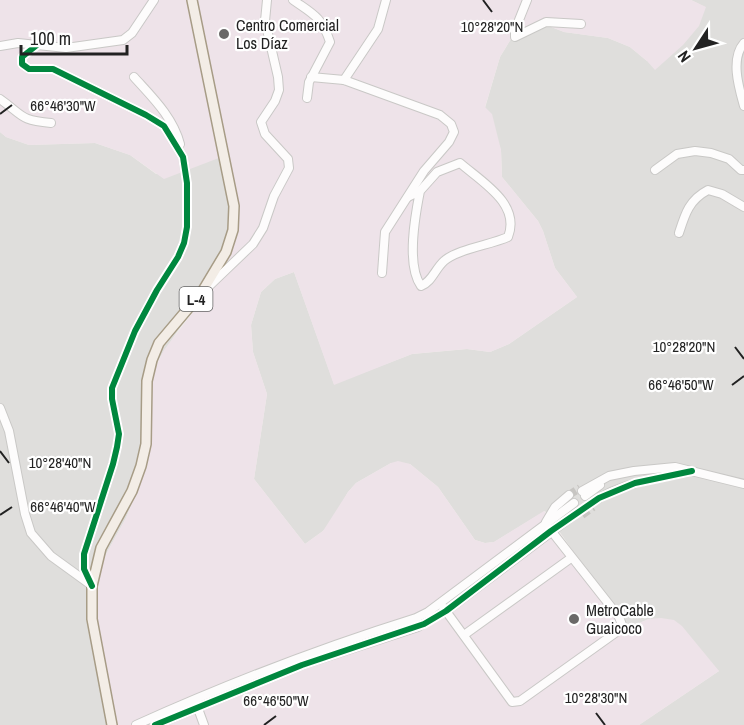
<svg xmlns="http://www.w3.org/2000/svg" width="744" height="725" font-family="'Archivo Narrow',sans-serif">
<rect width="100%" height="100%" fill="#f0eeea"/>
<g fill="#dfdedc">
<path d="M691,0h53v725h-105l80,-54 -70,-52 -22,9 -82,-117 -51,31 -9,1 -10,-3 -37,-53 -28,-23 -19,-1 -35,20 -8,9 -17,30 -8,9 -18,13 -51,-65 13,-85 -14,-42 -2,-27 10,-33 14,-13 19,-7 40,112 78,-30 55,-5 23,3 19,-8 68,-47 -22,-29 -12,-37 -5,-10 -36,-44 -1,-27 -16,-42 15,-51 14,-23 27,-11 23,9 44,6 22,9 17,14 58,-54z"/>
<path d="M0,132l6,5 23,8 66,-2 35,12 26,19 68,-18 13,74 -3,14 -14,33 -41,52 -22,33 -10,91 -5,25 -16,40 -27,49 16,158h-115z"/>
</g>
<path fill="#eee3e9" d="M0,0h691l15,7 -7,19 -16,19 -28,25 -8,-9 -17,-14 -22,-9 -44,-6 -23,-9 -27,11 -14,23 -15,50 7,7 9,36 1,27 36,44 5,10 12,37 22,29 -68,47 -19,8 -23,-3 -55,5 -78,31 -40,-113 -19,7 -14,13 -10,33 2,27 14,42 -13,85 51,65 18,-13 25,-39 8,-9 35,-20 7,-2 12,3 28,23 37,53 10,3 9,-1 50,-31 83,117 22,-9 12,-1 13,2 8,6 37,45 -80,54h-524l-6,-21 -16,-106 6,-31 27,-49 16,-40 5,-25 3,-75 14,-28 56,-73 11,-24 6,-23 -13,-74 -60,23 -34,-24 -35,-12 -66,2 -23,-8 -6,-5z"/>
<g fill="none" stroke-linecap="round" stroke-linejoin="round">
<g stroke="#c7c5c2" stroke-width="8" stroke-dasharray="8 4" stroke-linecap="butt">
<path d="M569,495l11,-7"/>
<path d="M582,515l11,-8"/>
</g>
<g stroke="#c9c8c6" stroke-width="10">
<g id="minor">
<path d="M293,0c20,14 29,17 37,42l-21,40 -2,16"/>
<path d="M527,0l-12,30v7l31,-15 35,2"/>
<path d="M744,43c-14,16 -5,45 0,63"/>
<path d="M37,45l-15,12v7l7,5h24l93,46 18,11 19,31 4,26v44l-3,16 -6,14 -21,33 -22,41 -23,57v11l7,35 -2,13 -4,17 -29,90v15l8,17"/>
<path d="M0,46l18,-3 48,5 57,-8 9,-7 22,-33"/>
<path d="M134,77c18,20 39,40 46,67"/>
<path d="M311,77l33,3 96,35 11,9 3,8 -5,10 -25,29 -39,61 -3,41"/>
<path d="M344,80l34,-51 8,-29"/>
<path d="M0,99c24,17 19,21 51,24"/>
<path d="M655,170l22,-16 18,-3 16,2 18,6 12,11h3"/>
<path d="M408,197l12,-6 17,-19 23,-9c22,19 61,41 48,74 -18,8 -50,12 -64,24 -9,8 -12,21 -23,25 -15,-21 -6,-70 -1,-95"/>
<path d="M679,233c6,-19 10,-33 29,-43l14,4 22,13"/>
<path d="M206,289l47,-45 10,-16 11,-32 15,-28 -1,-9 -23,-25 -4,-12 14,-21 4,-11 -1,-13 -13,-56 2,-21"/>
<path d="M0,408l9,23 16,83 6,19 20,23 40,29"/>
<path d="M582,491l27,-15 25,-5 41,-4 69,17"/>
<path d="M585,496l15,-11"/>
<path d="M591,503c28,-19 63,-25 97,-31"/>
<path d="M546,522l9,-15 14,-12"/>
<path d="M443,607l69,95 8,-1 98,-70 4,-6 -3,-8 -70,-89"/>
<path d="M464,635l107,-77"/>
<path d="M196,703l8,22"/>
<path d="M136,725c91,-41 184,-77 280,-107l12,-6 146,-109"/>
<path d="M155,725l147,-60 116,-38 28,-16 133,-100"/>
</g>
</g>
<g stroke="#a79c86" stroke-width="12">
<path id="major" d="M112,725l-20,-106v-33l9,-38 31,-57 9,-25 5,-22 1,-63 5,-21 7,-17 43,-51 24,-40 7,-22 1,-24 -42,-206"/>
</g>
<use href="#minor" stroke="#fdfcfc" stroke-width="8"/>
<use href="#major" stroke="#f3ede6" stroke-width="9"/>
<g stroke="#fff" stroke-width="10">
<g id="cycleway">
<path d="M37,45l-15,12v7l7,5h24l93,46 18,11 19,31 4,26v44l-3,16 -6,14 -21,33 -22,41 -23,57v11l7,35 -2,13 -4,17 -29,90v15l8,17"/>
<path d="M155,725l147,-60 122,-41 22,-13 105,-80 48,-33 36,-15 57,-12"/>
</g>
</g>
<use href="#cycleway" stroke="#00873e" stroke-width="6"/>
</g>
<path fill="none" stroke="#222" stroke-width="2" d="M483,0l9,12M0,114l12,-9M735,347l9,12M732,385l12,-9M0,451l9,12M0,515l12,-8M596,713l9,12M264,725l12,-9"/>
<g fill="#6a6968" stroke="#fff" stroke-width="2">
<circle cx="224" cy="34" r="6"/>
<circle cx="574" cy="619" r="6"/>
</g>
<g text-anchor="middle" dominant-baseline="central" stroke-width="4.5" stroke-linejoin="round" paint-order="stroke">
<rect fill="#fff" stroke="#646464" stroke-width="1.5" x="179.5" y="287" width="33" height="24" rx="4.5"/>
<g font-size="15" font-weight="bold" fill="#222">
<text x="196" y="299">L-4</text>
</g>
<g font-size="16" fill="#222" stroke="#fff" text-anchor="start">
<text x="236" y="25">Centro Comercial<tspan x="236" dy="18">Los Díaz</tspan></text>
<text x="586" y="610">MetroCable<tspan x="586" dy="18">Guaicoco</tspan></text>
</g>
</g>
<g font-size="15" text-anchor="middle" fill="#222" stroke="#fff" stroke-width="4.5" stroke-linejoin="round" paint-order="stroke">
<text x="492" y="32">10°28'20"N</text>
<text x="63" y="111">66°46'30"W</text>
<text x="684" y="352">10°28'20"N</text>
<text x="681" y="390">66°46'50"W</text>
<text x="60" y="468">10°28'40"N</text>
<text x="63" y="512">66°46'40"W</text>
<text x="596" y="703">10°28'30"N</text>
<text x="276" y="706">66°46'50"W</text>
</g>
<g transform="translate(696 48) rotate(234)" stroke="#ffffff" stroke-width="4.5" paint-order="stroke">
<path d="M0-4.5L10 22L0 15L-10 22Z" fill="#222222"/>
<text y="-9" font-size="16" font-weight="bold" text-anchor="middle" fill="#222222">N</text>
</g>
<path d="M21 45v9h106v-9" fill="none" stroke="#222222" stroke-width="3"/>
<text x="30" y="45" font-size="18" fill="#222222" stroke="#ffffff" stroke-width="4.5" paint-order="stroke">100 m</text>
</svg>
